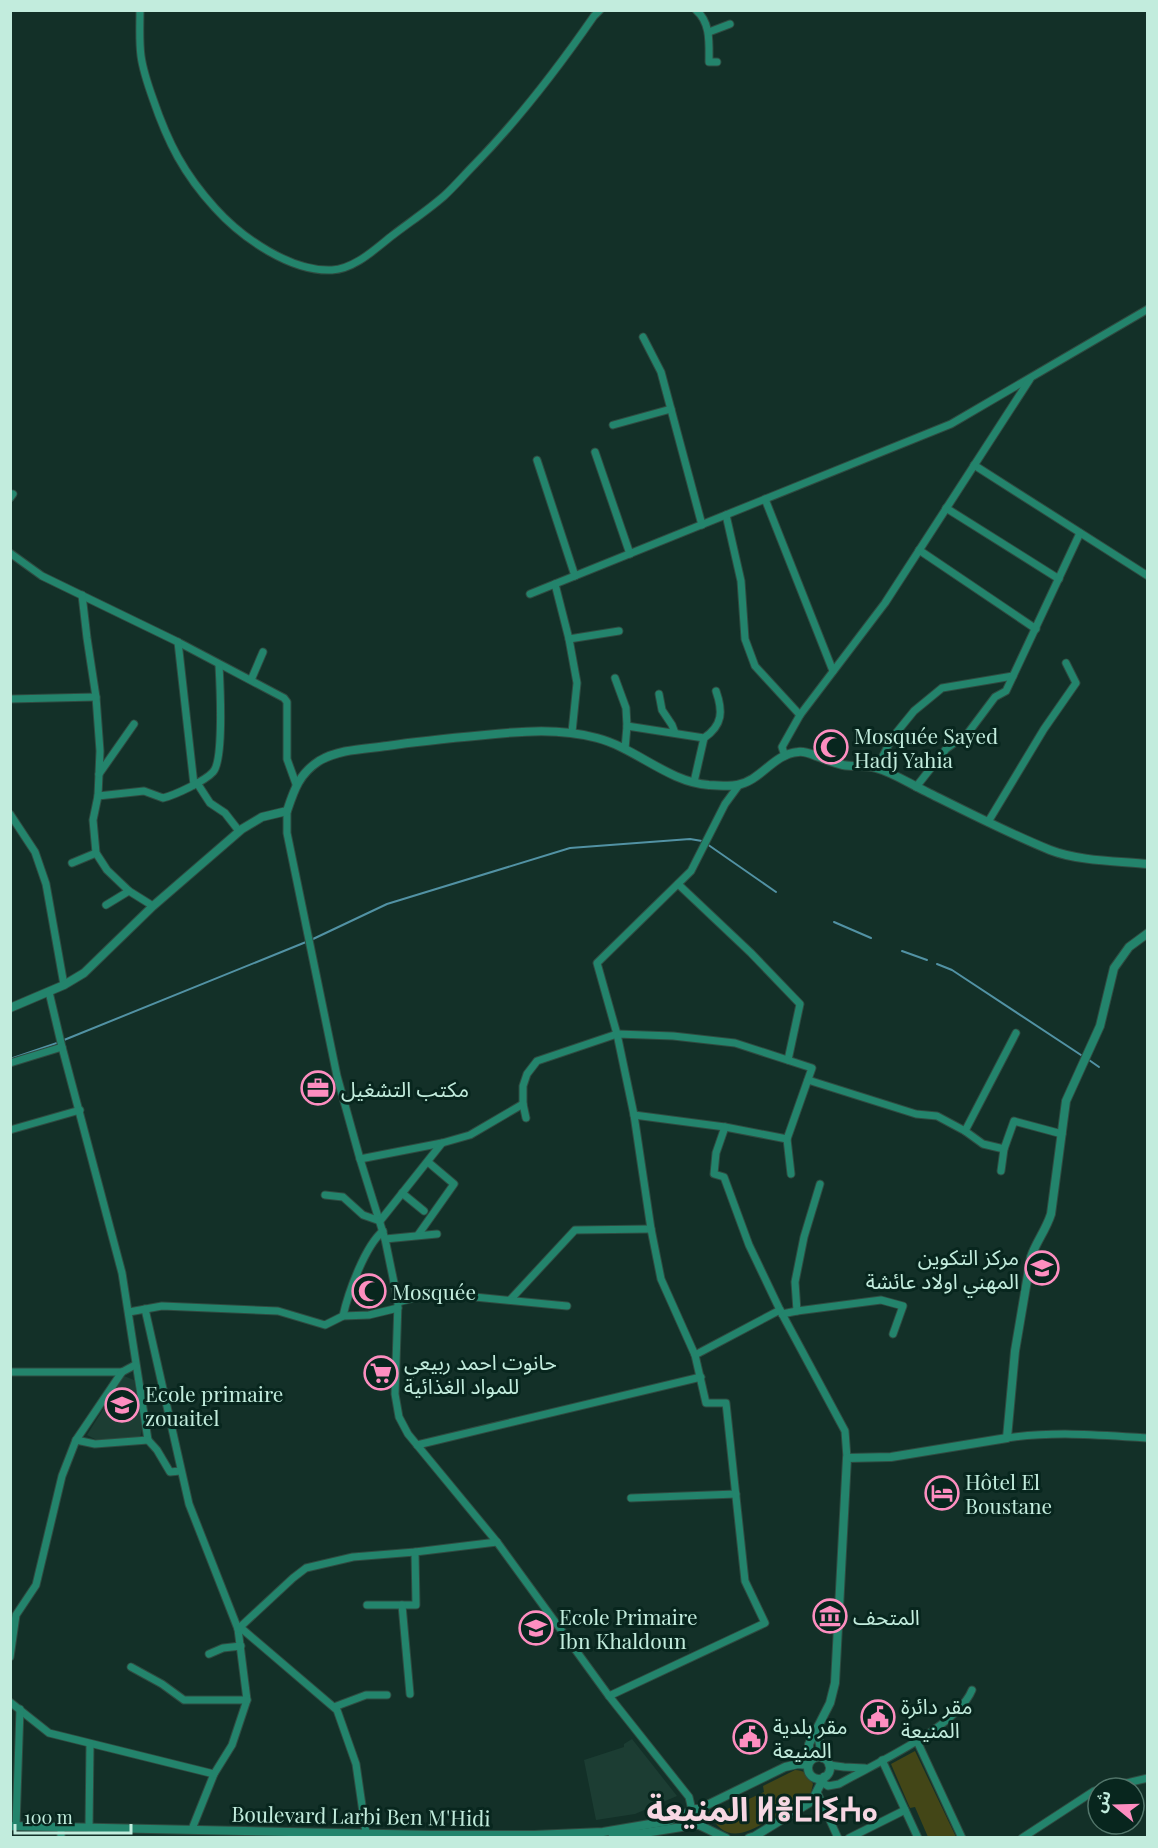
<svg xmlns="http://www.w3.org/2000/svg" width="1158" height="1848" font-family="'Playfair Display','Noto Sans Arabic','Noto Sans Tifinagh',serif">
<rect width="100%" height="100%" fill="#133028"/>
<g fill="#1c3d33">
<path d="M124,1376l10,4 8,50 -2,7 -43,3 -10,-5z"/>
<path d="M632,1739l45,57 -42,18 -39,6 -12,-60 40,-13v-3z"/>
</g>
<g fill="#434617">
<path d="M915,1751l41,86h-28l-13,-30 -5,1 -19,-44z"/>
<path d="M795,1770c10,0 14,6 18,14l-3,13c-13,8 -26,15 -38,22 -26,14 -46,27 -64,-7l15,-7 2,5 39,-18 -1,-6z"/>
</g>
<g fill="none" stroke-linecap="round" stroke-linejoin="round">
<g stroke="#5292a4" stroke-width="2">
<path d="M707,844l69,48"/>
<path d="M834,922l37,16"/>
<path d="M313,939l74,-35 183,-56 120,-9 12,2"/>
<path d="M902,951l25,9"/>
<path d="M937,964l15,6 132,87"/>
<path d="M64,1040l242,-98"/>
<path d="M10,1059l47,-16"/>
<path d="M1089,1060l10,7"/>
</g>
<g stroke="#2f4b41" stroke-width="9">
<g id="minor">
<path d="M140,10c0,15 -1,31 1,46 2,15 7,29 12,43 15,44 31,75 62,109 27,30 76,64 117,62 23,-1 44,-22 61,-35 17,-13 35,-25 51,-39 11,-10 21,-22 31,-32 45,-46 83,-96 119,-148l6,-6"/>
<path d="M696,10c15,13 13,33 13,52h8"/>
<path d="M709,32l21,-8"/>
<path d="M643,337l18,35 41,153"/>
<path d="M613,425l58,-16"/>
<path d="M595,452l35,102"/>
<path d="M537,460l38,116"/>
<path d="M974,465l174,111"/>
<path d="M10,498l3,-4"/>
<path d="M765,499l68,172"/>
<path d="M946,508l113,71"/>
<path d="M726,515l15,66 4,58 10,27 45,49"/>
<path d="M919,550l117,79"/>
<path d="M10,553l32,23 136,66 106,56 3,4v57l9,25"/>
<path d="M555,584l14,55 8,44 -5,49"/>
<path d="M530,594l421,-170 197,-115"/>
<path d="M82,595l5,43 9,59 4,54 -2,45 -5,24 3,33 11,17 22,21 24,15"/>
<path d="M569,639l50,-8"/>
<path d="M178,642l16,143"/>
<path d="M615,678l11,30 1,18 -2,23"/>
<path d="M251,680l12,-28"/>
<path d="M659,694l3,16 10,15 3,8"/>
<path d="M10,699l86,-2"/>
<path d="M627,726l77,12c19,-13 19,-27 12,-47"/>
<path d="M785,756l-3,-9 18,-32 85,-112 145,-224"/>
<path d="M877,768l15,-30 22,-27 28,-23 71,-12"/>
<path d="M99,774l35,-50"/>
<path d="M694,782l10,-44"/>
<path d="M197,783l13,20 15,10 14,18"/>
<path d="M916,787l30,-38 22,-16 27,-36 11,-6 74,-158"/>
<path d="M98,796l46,-5 19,7c12,-3 42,-17 50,-26 11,-11 7,-89 6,-107"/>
<path d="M287,811v22l50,243 23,83 25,80 13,63 -3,92 4,23 9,17 89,108 112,154 80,101 3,13"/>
<path d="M10,814l25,38 11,32 18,101"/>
<path d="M988,822l56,-93 32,-46 -10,-20"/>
<path d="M72,863l24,-10"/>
<path d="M678,884l73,69 49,51 -12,56"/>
<path d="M106,905l23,-14"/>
<path d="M49,992l13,55 60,226 26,167 9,10 13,22 10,-1"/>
<path d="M10,1063l52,-16"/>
<path d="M808,1080l108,34 21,2 28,15 18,13 21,5"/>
<path d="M634,1115l91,12 62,12"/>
<path d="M526,1118l-3,-14v-18l4,-12 10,-13 80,-27 56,2 62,7 77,25 -25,71 4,35"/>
<path d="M725,1127l-9,26 -2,21 10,3 25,68 31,65 65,121 2,27"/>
<path d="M10,1130l70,-20"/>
<path d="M965,1131l51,-98"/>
<path d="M360,1159l82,-16"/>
<path d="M1001,1171l3,-22 10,-28 48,13"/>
<path d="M402,1193l22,18"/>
<path d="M325,1195l18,2 20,18 17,6 62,-78 28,-8 53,-31"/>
<path d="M418,1235l36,-51 -26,-22"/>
<path d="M385,1239l52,-5"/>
<path d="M510,1300l65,-70 76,-1"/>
<path d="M398,1302l36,-9 133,13"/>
<path d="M145,1309l44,195 49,125 9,71 -15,45 -18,29 -22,55"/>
<path d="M797,1311l-2,-29 9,-45 16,-53"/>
<path d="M129,1312l33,-6 116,5 47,14 18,-9 26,-1 29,-7"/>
<path d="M782,1314l15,-3 84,-11 22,6 -10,28"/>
<path d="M343,1316c5,-23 22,-70 40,-85"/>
<path d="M695,1355l85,-45"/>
<path d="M10,1372h112l13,-7"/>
<path d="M1007,1438c47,-7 94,-3 141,0"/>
<path d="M76,1440l19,4 53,-4"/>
<path d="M417,1445l284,-68"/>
<path d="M631,1498l105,-4"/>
<path d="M367,1605h49l-1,-53"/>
<path d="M402,1605l8,89"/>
<path d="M241,1628l96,82 19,54 10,69"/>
<path d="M238,1629l55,-51 13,-10 47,-11 62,-5 82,-10"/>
<path d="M209,1654l14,-6 18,-2"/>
<path d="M10,1657l6,-42 20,-30 26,-109 14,-36 46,-68"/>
<path d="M131,1667l31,17 22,16h63"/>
<path d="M609,1696l156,-73 -20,-42 -19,-178h-20l-11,-48 -34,-76 -10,-50 -17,-114 -17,-81 -20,-71 94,-92 34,-67 14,-19"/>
<path d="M10,1702l39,31 165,41"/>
<path d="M334,1707l32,-12h21"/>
<path d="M917,1741l45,97"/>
<path d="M882,1760l36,78"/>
<path d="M829,1765l15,2 21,1"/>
<path d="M817,1779l11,7 11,-2c35,-20 118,-57 133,-94"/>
<path d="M1105,1788l43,-10"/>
<path d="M817,1792l21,46"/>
<path d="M16,1826l4,-117"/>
<path d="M89,1828l1,-84"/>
<path d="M61,1838v-11"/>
<path d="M849,1838l56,-28"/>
<path d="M1022,1838l72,-47 4,-1"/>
</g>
</g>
<g stroke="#2f4b41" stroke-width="10">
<g id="tertiary">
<path d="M10,1008l54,-23 20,-12 69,-67 89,-77 20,-12 25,-6c7,-21 12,-37 32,-50 20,-12 46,-12 68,-15 33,-5 65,-8 98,-11 38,-4 75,-7 112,3 39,10 71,44 112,47 9,0 19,2 28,0 24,-4 36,-31 61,-33 6,-1 13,2 18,4 9,3 18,7 27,9 11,2 22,0 33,3 18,5 34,16 51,24 40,20 81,41 123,58 28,11 67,11 98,14"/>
<path d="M819,1727v13l4,18"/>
<circle cx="819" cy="1768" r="11"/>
<path d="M811,1760l-2,-8v-8l21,-41 5,-20 12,-225 44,-1 116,-19 8,-87 16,-94c5,-15 15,-27 20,-43l15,-113 34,-75 14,-58 15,-21 19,-14"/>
<circle cx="696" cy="1817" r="8"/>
<path d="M697,1810l88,-43 13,-3 10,1"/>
<path d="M699,1825l27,13"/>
<path d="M10,1826l421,9h103l69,-3 65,-11 22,-9"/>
<path d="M612,1833l26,1 56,-9"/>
<path d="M749,1838l6,-2 54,-33 6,-8 9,-18"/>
</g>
</g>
<use href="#minor" stroke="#23846c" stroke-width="7"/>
<use href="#tertiary" stroke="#23846c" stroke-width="8"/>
</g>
<defs>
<g id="mosque-ring" transform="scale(1.725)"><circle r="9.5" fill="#08261e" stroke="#fd8ec0" stroke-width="1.5"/><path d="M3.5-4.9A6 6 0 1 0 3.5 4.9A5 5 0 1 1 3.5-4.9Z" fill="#fd8ec0"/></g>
<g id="office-ring" transform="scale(1.725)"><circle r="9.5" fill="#08261e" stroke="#fd8ec0" stroke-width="1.5"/><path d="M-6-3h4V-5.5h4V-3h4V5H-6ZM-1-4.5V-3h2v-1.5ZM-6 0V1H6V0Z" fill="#fd8ec0"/></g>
<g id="university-ring" transform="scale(1.725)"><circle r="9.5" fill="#08261e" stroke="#fd8ec0" stroke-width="1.5"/><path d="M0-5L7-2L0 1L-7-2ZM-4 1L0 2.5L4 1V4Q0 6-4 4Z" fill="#fd8ec0"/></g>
<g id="supermarket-ring" transform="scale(1.725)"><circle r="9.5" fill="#08261e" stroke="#fd8ec0" stroke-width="1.5"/><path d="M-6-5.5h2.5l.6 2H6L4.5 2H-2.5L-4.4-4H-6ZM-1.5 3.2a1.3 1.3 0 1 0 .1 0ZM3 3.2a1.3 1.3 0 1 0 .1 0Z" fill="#fd8ec0"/></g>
<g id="school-ring" transform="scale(1.725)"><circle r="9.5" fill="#08261e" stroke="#fd8ec0" stroke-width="1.5"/><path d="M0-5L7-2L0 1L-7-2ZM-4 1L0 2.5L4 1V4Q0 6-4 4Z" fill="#fd8ec0"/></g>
<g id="hotel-ring" transform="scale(1.725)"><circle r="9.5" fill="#08261e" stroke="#fd8ec0" stroke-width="1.5"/><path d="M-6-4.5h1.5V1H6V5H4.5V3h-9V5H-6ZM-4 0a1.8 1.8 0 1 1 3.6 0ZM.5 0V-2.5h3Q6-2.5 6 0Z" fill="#fd8ec0"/></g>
<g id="museum-ring" transform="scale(1.725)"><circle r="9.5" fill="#08261e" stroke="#fd8ec0" stroke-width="1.5"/><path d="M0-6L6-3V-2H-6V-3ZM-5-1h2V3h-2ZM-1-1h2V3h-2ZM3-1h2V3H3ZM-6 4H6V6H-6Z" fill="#fd8ec0"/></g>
<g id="civic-ring" transform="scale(1.725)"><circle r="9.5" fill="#08261e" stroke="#fd8ec0" stroke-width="1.5"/><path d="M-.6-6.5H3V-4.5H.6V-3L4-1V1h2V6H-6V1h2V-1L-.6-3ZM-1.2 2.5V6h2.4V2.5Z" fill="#fd8ec0"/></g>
</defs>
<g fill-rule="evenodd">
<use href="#mosque-ring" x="831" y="747"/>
<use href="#office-ring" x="318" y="1088"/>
<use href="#university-ring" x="1042" y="1268"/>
<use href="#mosque-ring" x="369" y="1291"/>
<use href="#supermarket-ring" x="381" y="1373"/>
<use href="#school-ring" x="122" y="1405"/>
<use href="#hotel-ring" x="942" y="1493"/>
<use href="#museum-ring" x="830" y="1616"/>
<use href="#school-ring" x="536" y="1628"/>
<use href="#civic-ring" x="878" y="1717"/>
<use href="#civic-ring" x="750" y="1737"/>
</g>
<g text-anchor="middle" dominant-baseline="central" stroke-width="6" stroke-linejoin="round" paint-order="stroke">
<g font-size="21" fill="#c2ecdd" stroke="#08261e" text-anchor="start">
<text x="854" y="735">Mosquée Sayed<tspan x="854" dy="24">Hadj Yahia</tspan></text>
<text x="341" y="1088">مكتب التشغيل</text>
<text x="1019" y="1256" text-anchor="end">مركز التكوين<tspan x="1019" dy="24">المهني اولاد عائشة</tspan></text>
<text x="392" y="1291">Mosquée</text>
<text x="404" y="1361">حانوت احمد ربيعي<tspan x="404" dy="24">للمواد الغذائية</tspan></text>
<text x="145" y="1393">Ecole primaire<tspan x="145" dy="24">zouaitel</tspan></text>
<text x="965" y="1481">Hôtel El<tspan x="965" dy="24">Boustane</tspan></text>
<text x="559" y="1616">Ecole Primaire<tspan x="559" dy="24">Ibn Khaldoun</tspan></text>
<text x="853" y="1616">المتحف</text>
<text x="901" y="1705">مقر دائرة<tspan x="901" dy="24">المنيعة</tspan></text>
<text x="773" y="1725">مقر بلدية<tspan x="773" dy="24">المنيعة</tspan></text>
</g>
<g font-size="21" fill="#c2ecdd" stroke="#08261e">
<text transform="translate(361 1815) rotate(1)">Boulevard Larbi Ben M'Hidi</text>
</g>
<g font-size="33" font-weight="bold" fill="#f7d7e3" stroke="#08261e">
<text x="762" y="1807">المنيعة ⵍⴻⵎⵏⵉⵄⴰ</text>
</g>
</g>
<rect width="1158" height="1848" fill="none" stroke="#c2ecdd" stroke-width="24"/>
<g transform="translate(1116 1806) rotate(289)"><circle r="28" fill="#08261e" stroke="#52756a" stroke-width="1.5"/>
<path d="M0-4.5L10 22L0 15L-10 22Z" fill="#fd8ec0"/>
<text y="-9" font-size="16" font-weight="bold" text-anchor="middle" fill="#c2ecdd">ش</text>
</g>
<path d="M15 1824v9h116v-9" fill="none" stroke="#c2ecdd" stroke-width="3"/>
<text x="24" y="1824" font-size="18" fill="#c2ecdd" stroke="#08261e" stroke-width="4.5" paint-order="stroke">100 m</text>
</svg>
